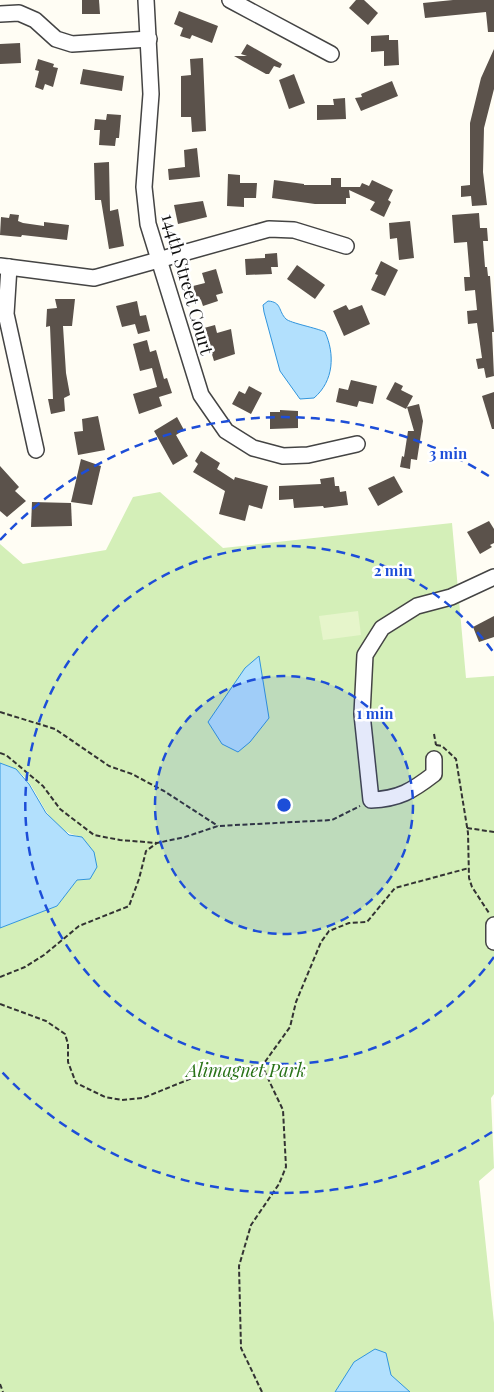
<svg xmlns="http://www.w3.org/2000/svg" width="494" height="1392" font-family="'Playfair Display',serif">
<rect width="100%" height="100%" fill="#fffdf4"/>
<path fill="#d4efb8" d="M160,492l63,56 229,-25 14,155 28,-2v418l-3,4 3,70 -15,13 15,142v69h-494v-464l57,-22 20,-26 13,-1 -8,-42c-41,-8 -40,-51 -67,-68 -5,-3 -10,-4 -15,-6v-219l23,20 83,-14 27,-53z"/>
<path fill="#e6f5cb" d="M358,611l3,24 -38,5 -4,-24z"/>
<g fill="#b2e0fd" stroke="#3195dd">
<path d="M268,301c14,1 10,10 18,18 4,4 31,9 39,13 10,22 9,49 -11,66l-14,1 -20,-28 -16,-59 -1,-7z"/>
<path d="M259,656l10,62 -19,24 -12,10 -16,-8 -14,-22 37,-54z"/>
<path d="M0,763l16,6 13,15 17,29 23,22 13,2 12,15 3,15 -7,12 -13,1 -20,26 -57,22z"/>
<path d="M375,1349l11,4 5,22 19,17h-75l19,-30z"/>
</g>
<g fill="#5b524b">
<path d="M82,0h17l1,14h-18z"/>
<path d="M356,0h8l14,13 -10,12 -19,-17z"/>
<path d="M453,0h41v32h-6l-2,-20 -61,6 -2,-15z"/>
<path d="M179,11l39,15 -6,17 -20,-8 -2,4 -10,-3 3,-8 -9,-4z"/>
<path d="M389,35v5h9l1,25 -15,1v-15l-13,1v-16z"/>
<path d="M20,43l1,20 -21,1v-20z"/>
<path d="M247,44l35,20 -2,4 -6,-2 -5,8h-3l-32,-18h13l-6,-2z"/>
<path d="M494,49v40l-10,39 -1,44 4,33 -15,1 -1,-10 -10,1v-11l9,-1v-62l11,-45z"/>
<path d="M203,58l3,73 -14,1 -1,-15h-10v-41l10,-1 -1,-16z"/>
<path d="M38,59l16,5 -1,3 5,1 -5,19 -8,-3 -2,6 -8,-3 4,-16 -4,-1z"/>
<path d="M83,69l41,7 -2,15 -42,-7z"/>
<path d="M294,74l11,29 -16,6 -10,-29z"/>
<path d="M392,81l6,15 -37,15 -6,-13 7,-1 -1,-3z"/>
<path d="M345,98l1,21 -29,1v-15h17l-1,-6z"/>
<path d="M107,114l14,1 -2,23h-3l-1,8 -16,-1 1,-15h-6l1,-11 11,1z"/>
<path d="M197,148l3,29 -31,3 -1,-11 17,-2 -1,-17z"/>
<path d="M109,162l1,49 8,-2 6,37 -15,3 -8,-49h-6l-1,-37z"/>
<path d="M228,174l12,1v8h17l-1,15h-12v9l-17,-1z"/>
<path d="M331,178h10v9h19l2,-4 7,3 3,-6 21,10 -5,10 3,2 -7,15 -14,-7 5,-8 -26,-12 1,8h-4v6h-31l-43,-6 2,-18 30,4v1h27z"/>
<path d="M203,201l4,16 -29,7 -4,-19z"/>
<path d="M479,213l1,15h7l1,13h-5l2,26h2l1,9h2l4,56h-2l2,44 -8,2 -2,-10 -6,1 -2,-10 6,-1 -5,-35 -9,1 -1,-13 10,-1 -2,-20 -10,1 -1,-14h6l-3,-35 -13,1 -2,-28z"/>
<path d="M10,214l9,1 -1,6 5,2 21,3v-4l25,3 -2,15 -45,-5 -1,2 -21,-2 1,-18 8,1z"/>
<path d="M410,221l4,37 -15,2 -2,-22 -7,1 -1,-16z"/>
<path d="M277,253l1,14h-7l1,7 -26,1 -1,-16 20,-1v-4z"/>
<path d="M381,261l17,9 -13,26 -14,-6 7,-15 -3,-1z"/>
<path d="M297,265l28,20 -10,14 -28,-20z"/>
<path d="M216,269l7,24 -7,2 2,6 -15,5 -2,-6 -3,1 -5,-15 12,-3 -3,-10z"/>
<path d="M55,299h20l-3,27h-9l3,47 4,22 -6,3 1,13 -14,3 -3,-15h5l-3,-73 -4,1 1,-18 10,-1z"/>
<path d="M137,301l3,15 6,-1 4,16 -12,3 -3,-10 -13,3 -6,-21z"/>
<path d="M346,305l3,5 13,-5 8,19 -26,12 -11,-25z"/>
<path d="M215,325l2,8 14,-4 4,25 -21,7 -10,-33z"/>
<path d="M147,340l3,12 6,-2 8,29 3,-1 5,15 -13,4 3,9 -23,8 -6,-20 24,-7 -5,-19 -12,3 -7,-27z"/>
<path d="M351,380l26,6 -4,18 -14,-3 -2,6 -21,-5 3,-14 9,2z"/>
<path d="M395,382l8,4 -2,4 12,6 -7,13 -20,-10z"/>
<path d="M249,386l13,7 -11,21 -19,-10 7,-13 6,3z"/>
<path d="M494,392v37h-2l-10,-33z"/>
<path d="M419,404l4,17 -6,39 -6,-1 -1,10 -10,-2 2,-11 2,1 4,-26h6l-7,-24z"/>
<path d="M280,410l18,1v17l-28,1v-17h10z"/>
<path d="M98,416l7,34 -27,5 -4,-23 9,-1 -1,-12z"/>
<path d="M177,417l7,13 -8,5 12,21 -15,9 -19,-34z"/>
<path d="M201,451l19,12 -3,6 17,11 1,-3 33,9 -6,23 -13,-4 -4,16 -26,-7 6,-23 -32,-19 5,-8 -3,-3z"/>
<path d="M81,459l20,7 -9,39 -21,-3z"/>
<path d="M0,466l19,21 -4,4 11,10 -19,16 -7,-6z"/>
<path d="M394,476l9,16 -25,14 -10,-18z"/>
<path d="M334,477l1,9h4l1,6 6,-1 2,14 -24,3 -1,-2 -29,2 -1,-9 -14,1v-14l42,-2 -1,-5z"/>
<path d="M32,502l39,1 1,23 -41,1z"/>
<path d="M489,521l5,8v14l-4,2 2,2 -12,7 -13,-22z"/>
<path d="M494,616v21l-15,5 -6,-15z"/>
</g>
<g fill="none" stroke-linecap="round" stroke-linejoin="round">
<g stroke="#444" stroke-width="18">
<g id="minor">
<path d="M146,0l5,94 -7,93 4,37 53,171 25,36 27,17 30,8 25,-1 49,-11"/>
<path d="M230,0l101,54"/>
<path d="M0,14l19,-1 16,7 21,19 16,5 77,-5"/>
<path d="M0,266l94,12 175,-49 25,1 52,16"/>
<path d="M9,267l-3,47 30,136"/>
<path d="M434,759v15c-22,17 -35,25 -63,26l-9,-86 3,-59 17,-27 35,-22 34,-9 43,-20"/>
<path d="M494,925v17"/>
</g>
</g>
<g stroke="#333" stroke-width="2" stroke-dasharray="5 2.5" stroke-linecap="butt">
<path d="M0,712l55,17 54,37 23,8 32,17 54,35"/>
<path d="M434,734l2,11"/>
<path d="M436,745l6,1 14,13 12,74 1,45 3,9 17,26"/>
<path d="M0,753l6,2 37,31 17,23 34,26 26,5 37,3 28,-6 33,-11 114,-6 28,-14"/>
<path d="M467,828l27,4"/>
<path d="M0,977l25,-10 19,-12 35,-29 50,-20 10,-27 7,-28 11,-8"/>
<path d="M0,1004l46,17 19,13 3,10v18l8,21 29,14 17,3 21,-2 74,-30 45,-2"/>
<path d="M0,1384l3,8"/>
<path d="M262,1392l-21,-44 -2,-82 12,-41 28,-41 7,-17 -3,-57 -21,-44 28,-39 6,-25 25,-60 8,-11 20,-8 18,-1 28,-34 74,-20"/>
</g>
<use href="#minor" stroke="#fff" stroke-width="15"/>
</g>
<circle cx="284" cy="805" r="129" fill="#1d4ed8" fill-opacity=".12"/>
<g fill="none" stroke="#1d4ed8" stroke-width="2.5" stroke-dasharray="9 6">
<circle cx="284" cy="805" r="129"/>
<path d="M494 957A259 259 0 1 1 494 653"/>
<path d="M492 1132A388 388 0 0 1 0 1070M0 540A388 388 0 0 1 492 478"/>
</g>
<g text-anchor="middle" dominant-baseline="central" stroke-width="5" stroke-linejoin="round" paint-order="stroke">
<g font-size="18" fill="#111" stroke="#fff">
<text transform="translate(188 284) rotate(74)">144th Street Court</text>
</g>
<g font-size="18" font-style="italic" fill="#297218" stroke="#fff">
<text x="246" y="1070">Alimagnet Park</text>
</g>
</g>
<circle cx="284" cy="805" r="8" fill="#1d4ed8" stroke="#fff" stroke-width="2.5"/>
<g font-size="15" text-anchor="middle" font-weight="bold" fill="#1d4ed8" stroke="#fff" stroke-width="5" stroke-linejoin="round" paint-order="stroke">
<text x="448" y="459">3 min</text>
<text x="393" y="576">2 min</text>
<text x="375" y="719">1 min</text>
</g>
</svg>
